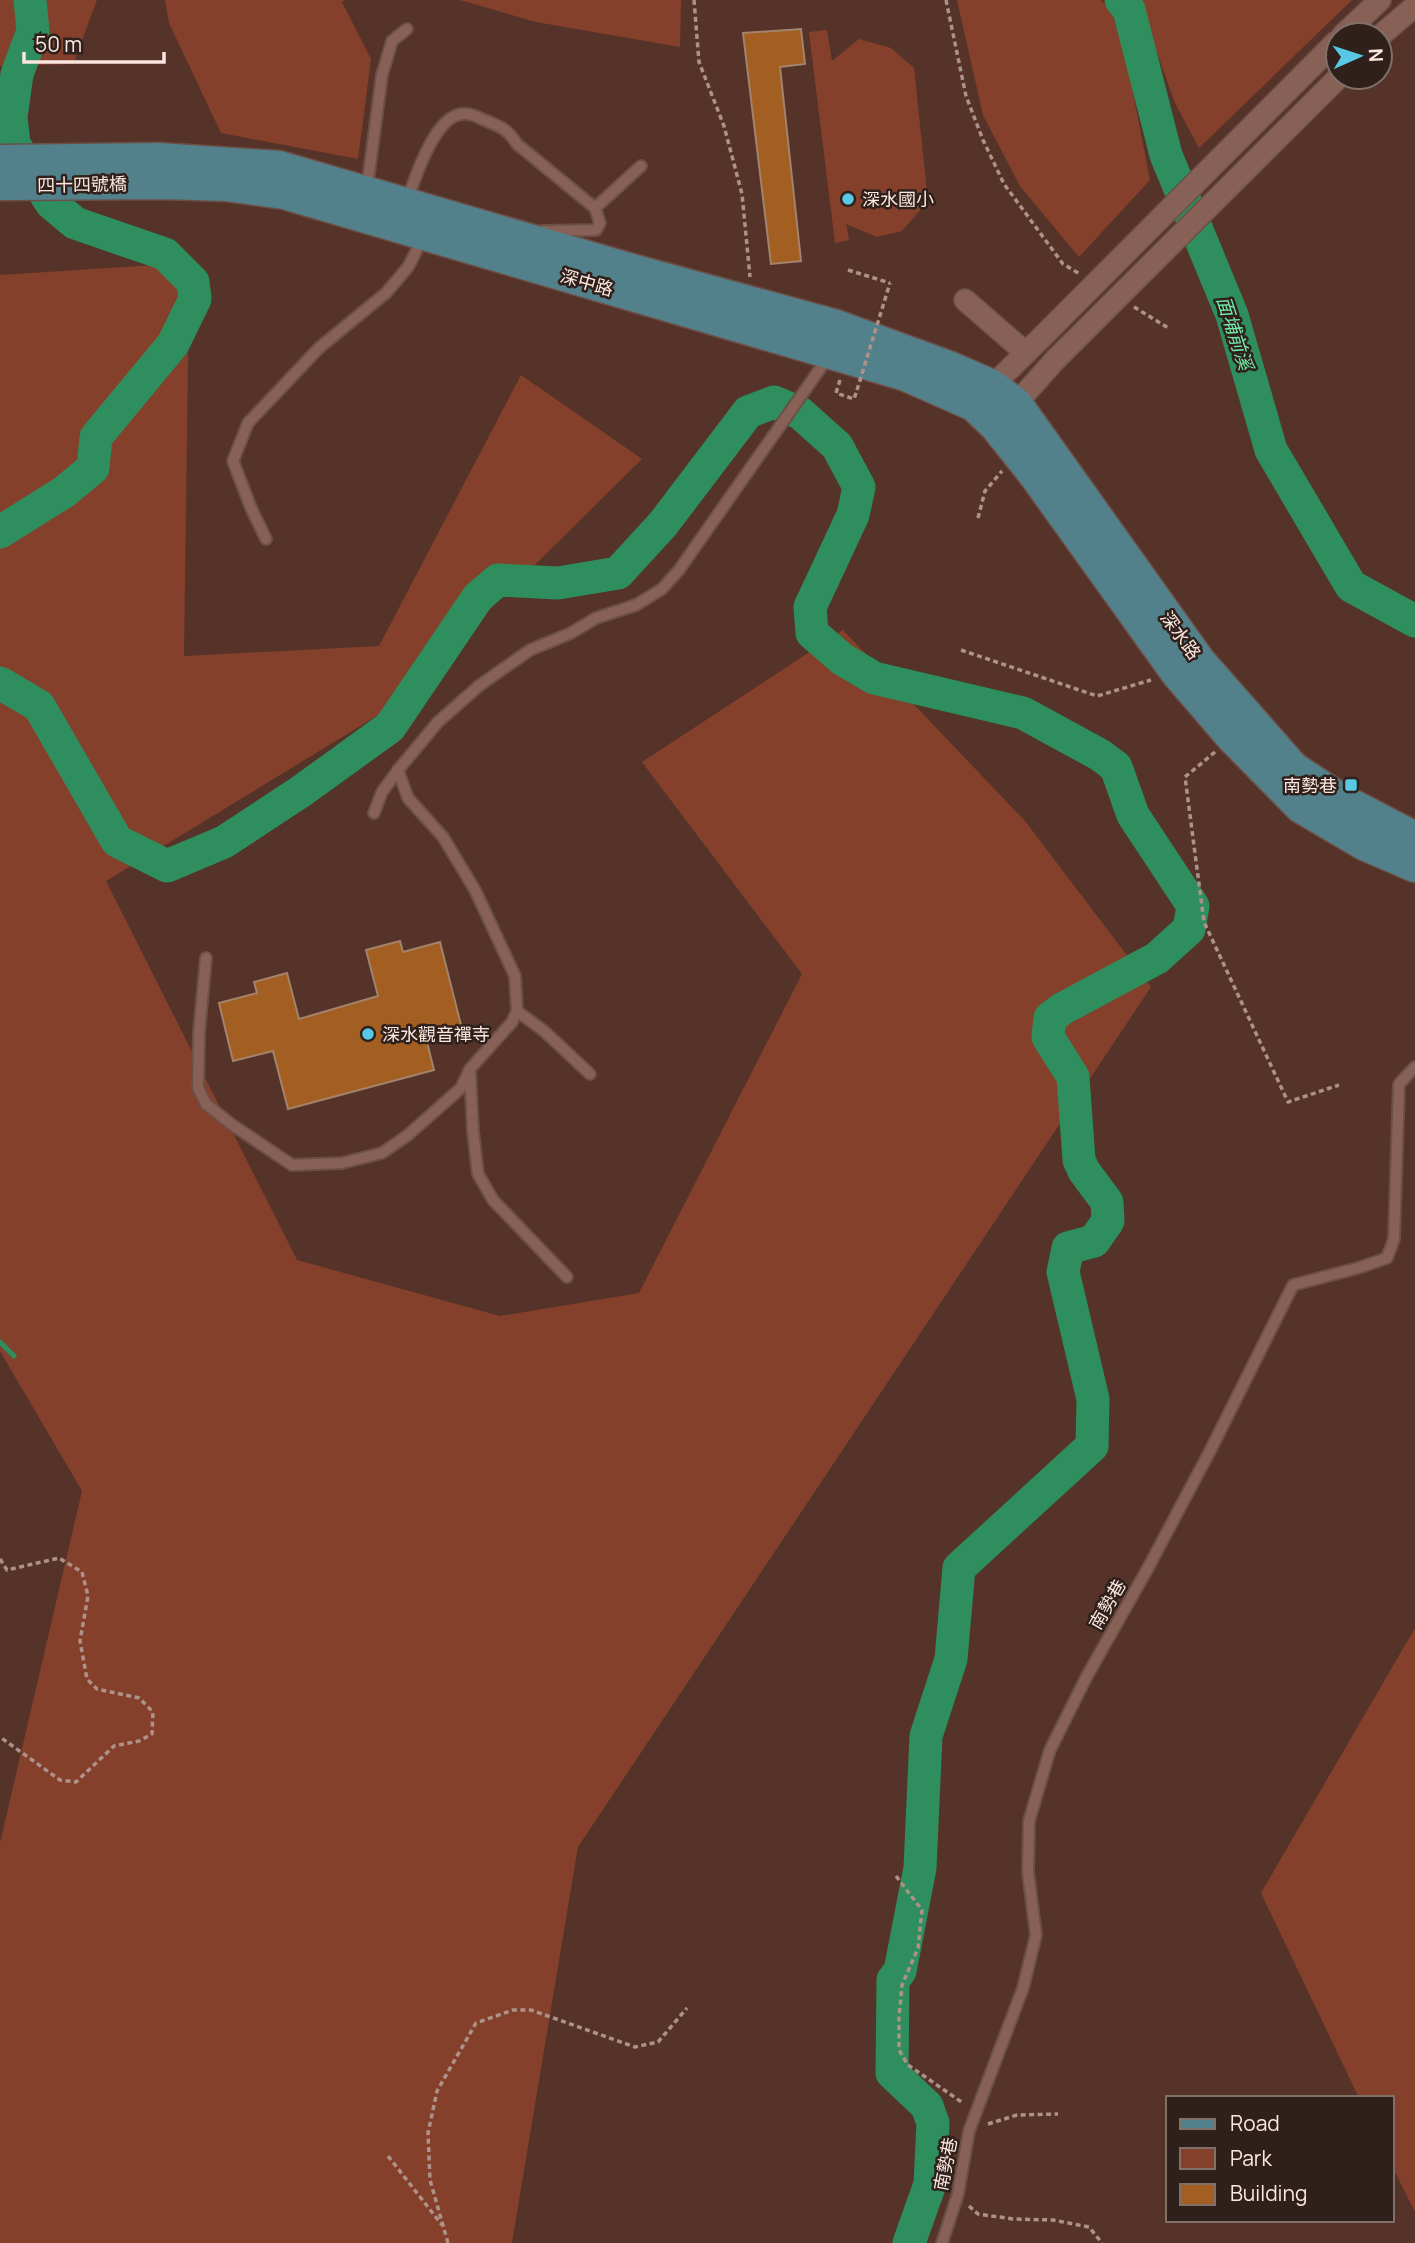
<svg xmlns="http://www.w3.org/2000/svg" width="1415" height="2243" font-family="Manrope,'Noto Sans TC',sans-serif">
<rect width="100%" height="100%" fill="#553329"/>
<g fill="#85402b">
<path d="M0,0h97l-24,64 -73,2z"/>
<path d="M165,0h179l-2,2 29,57 -13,100 -137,-26 -52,-110z"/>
<path d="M460,0h221l-1,47 -144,-25z"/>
<path d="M957,0h144l11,13 13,38 25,129 -71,77 -59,-71 -37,-71z"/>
<path d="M1138,0h214l-153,148 -24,-45z"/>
<path d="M827,30l5,31 27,-22 32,9 23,20 14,133 -26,30 -25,6 -31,-13 3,16 -14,3 -26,-211z"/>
<path d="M186,263l2,98 -4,295 195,-10 142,-271 121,84 -252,249 -284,173 191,379 203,56 139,-23 163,-319 -160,-212 201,-132 182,191 126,166 -573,860 -66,396h-512v-400l82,-352 -82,-140v-1076z"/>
<path d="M1415,1628v584l-23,-46v-68h-33l-98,-205z"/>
</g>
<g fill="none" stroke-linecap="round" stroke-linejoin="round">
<path stroke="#2e8e5e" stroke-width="5" d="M0,1342l14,14"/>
<g stroke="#2e8e5e" stroke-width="33">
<path d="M1121,0l8,10 37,145 66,160 39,135 80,136 64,35"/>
<path d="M0,532l64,-40 29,-24 3,-31 77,-93 22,-45 -2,-17 -28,-28 -90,-31 -24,-20 -37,-59 -3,-27 6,-43 16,-43 -3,-31"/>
<path d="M0,683l39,23 78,135 50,25 57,-24 76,-50 90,-65 88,-130 20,-17 60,3 60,-10 45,-49 85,-112 26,-10 26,11 37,33 22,41 -6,28 -43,92 2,26 30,26 32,19 149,35 77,42 16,12 17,48 60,91 -4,23 -32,29 -95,51 -12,9 -2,19 25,40 6,83 5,11 23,31 1,19 -14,20 -26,7 -5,24 30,127 -1,47 -133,122 -8,91 -25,77 -6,132 -20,103 -7,9 -1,93 35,33 6,17 -3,61 -21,59"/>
</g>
</g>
<g fill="#a35e21" stroke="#a3836b" stroke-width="2">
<path d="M801,29l4,35 -25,3 21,194 -30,3 -28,-231z"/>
<path d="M400,941l3,11 37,-10 22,87 -36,9 8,32 -146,39 -15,-58 -40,10 -14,-58 38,-10 -3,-11 33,-9 12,46 79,-23 -12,-46z"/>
</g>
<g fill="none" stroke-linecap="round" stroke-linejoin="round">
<g stroke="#6c4f47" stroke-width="14">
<g id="service">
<path d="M367,188l15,-113 10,-34 15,-12"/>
<path d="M407,201c8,-23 27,-83 54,-87 7,-1 15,2 21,5 18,8 24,8 35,25l78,64 5,15 -4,7 -54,1"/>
<path d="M595,208l46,-42"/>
<path d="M266,539l-15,-31 -18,-47 15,-38 71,-75 67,-55 22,-26 15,-29"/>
<path d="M374,813l8,-21 16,-22 40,-48 42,-37 50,-35 41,-17 25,-15 40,-13 26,-16 17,-19 150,-214"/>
<path d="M206,958l-7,75 -1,55 8,16 25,20 61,41 50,-2 40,-10 26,-18 53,-47 9,-19 42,-47 5,-11 -2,-35 -40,-86 -32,-53 -35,-39 -10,-28"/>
<path d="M517,1011l27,20 46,43"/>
<path d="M470,1072l3,59 5,43 15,26 74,77"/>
<path d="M942,2243l16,-49 11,-63 54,-143 13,-53 -8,-63 1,-51 21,-71 37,-74 61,-108 62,-117 83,-166 65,-17 29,-10 7,-19 5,-155 16,-17"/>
</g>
</g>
<g stroke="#6c4f47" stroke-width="24">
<g id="minor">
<path d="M1343,35l37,-35"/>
<path d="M1380,36l35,-30"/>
<path d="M965,300l61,53"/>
<path d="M984,394l56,-55"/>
<path d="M1007,414l48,-54"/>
</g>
</g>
<g stroke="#6c4f47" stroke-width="35">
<g id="primary">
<path d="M0,161l158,-2 121,8 353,103 204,56 115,42 41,18 24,18 183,257 94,107 47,31 75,39"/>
<path d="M0,184l165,-1 61,2 58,8 622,182 68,30 22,21 39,49 142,198 56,65 68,69 63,37 51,22"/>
</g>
</g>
<g stroke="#ae928a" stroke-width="3.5" stroke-dasharray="5 3.5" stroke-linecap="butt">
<path d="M694,0l5,62 25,64 18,68 8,83"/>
<path d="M946,0l20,96 17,44 21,44 59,80 17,10"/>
<path d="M848,270l42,13"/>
<path d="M1134,307l36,22"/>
<path d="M840,380l-4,13 18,6 3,-9"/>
<path d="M978,518l7,-27 17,-20"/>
<path d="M961,650l136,46 54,-16"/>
<path d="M1215,752l-30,25 19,145 84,180 51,-17"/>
<path d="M0,1559l7,11 52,-12 23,14 6,24 -8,45 7,38 10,10 42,9 14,14 -1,22 -13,7 -25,5 -38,36 -16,-2 -60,-43"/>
<path d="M896,1876l26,34 -4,38 -16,37 -3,33v32l9,15 55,38"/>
<path d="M988,2124l29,-9 41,-1"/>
<path d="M388,2156l54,69"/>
<path d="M969,2206l9,8 35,5 40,1 36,7 13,16"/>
<path d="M448,2243l-18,-63 -2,-47 9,-42 39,-68 37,-13h18l104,37 23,-5 29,-34"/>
</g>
<use href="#service" stroke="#876156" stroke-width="10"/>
<use href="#minor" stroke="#876156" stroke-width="21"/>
<use href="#primary" stroke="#52818b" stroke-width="32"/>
<g stroke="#6c4f47" stroke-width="24" stroke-linecap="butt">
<g id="minor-bridge">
<path d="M1040,339l298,-299"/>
<path d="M1055,360l284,-283"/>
</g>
</g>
<path stroke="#ae928a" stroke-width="3.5" stroke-dasharray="5 3.5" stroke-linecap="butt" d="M857,390l33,-107"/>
<use href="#minor-bridge" stroke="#876156" stroke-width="21"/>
</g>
<g fill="#59c8e5" stroke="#2f201b" stroke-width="2.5">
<circle cx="848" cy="199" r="7"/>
<rect x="1344" y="778" width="14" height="14" rx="3.5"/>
<circle cx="368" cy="1034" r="7"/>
</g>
<g text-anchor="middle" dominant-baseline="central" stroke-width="5" stroke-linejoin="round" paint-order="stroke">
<g font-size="18" fill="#fce6e0" stroke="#2f201b">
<text transform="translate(82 184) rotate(-1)">四十四號橋</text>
<text transform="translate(587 282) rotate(16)">深中路</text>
<text transform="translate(1181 635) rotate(54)">深水路</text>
<text transform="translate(1107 1604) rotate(-60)">南勢巷</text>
<text transform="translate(945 2164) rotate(-79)">南勢巷</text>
</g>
<g font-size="18" fill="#fce6e0" stroke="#2f201b" text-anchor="start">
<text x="862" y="199">深水國小</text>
<text x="1337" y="785" text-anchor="end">南勢巷</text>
<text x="382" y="1034">深水觀音禪寺</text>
</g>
<g font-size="19" font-style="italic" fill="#71eba8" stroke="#2f201b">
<text transform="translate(1235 333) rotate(72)">面埔前溪</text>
</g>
</g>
<rect x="1166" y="2096" width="228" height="126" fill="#2f201b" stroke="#816f6a" stroke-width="2"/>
<rect x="1180" y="2119" width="35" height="10" fill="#52818b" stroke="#816f6a" stroke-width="2"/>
<text x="1230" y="2131" font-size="21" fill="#fce6e0">Road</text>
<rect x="1180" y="2148" width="35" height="21" fill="#85402b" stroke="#816f6a" stroke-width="2"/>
<text x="1230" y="2166" font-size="21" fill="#fce6e0">Park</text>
<rect x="1180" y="2184" width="35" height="21" fill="#a35e21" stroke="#816f6a" stroke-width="2"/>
<text x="1230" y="2201" font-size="21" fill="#fce6e0">Building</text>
<g transform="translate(1359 56) rotate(87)"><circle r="33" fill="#2f201b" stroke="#816f6a" stroke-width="2"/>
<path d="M0-5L12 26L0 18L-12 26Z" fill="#59c8e5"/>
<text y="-10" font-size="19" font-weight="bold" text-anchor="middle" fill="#fce6e0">N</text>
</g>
<path d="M24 52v10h140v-10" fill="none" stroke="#fce6e0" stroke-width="3.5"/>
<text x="35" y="52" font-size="21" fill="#fce6e0" stroke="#2f201b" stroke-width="5" paint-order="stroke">50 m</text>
</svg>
